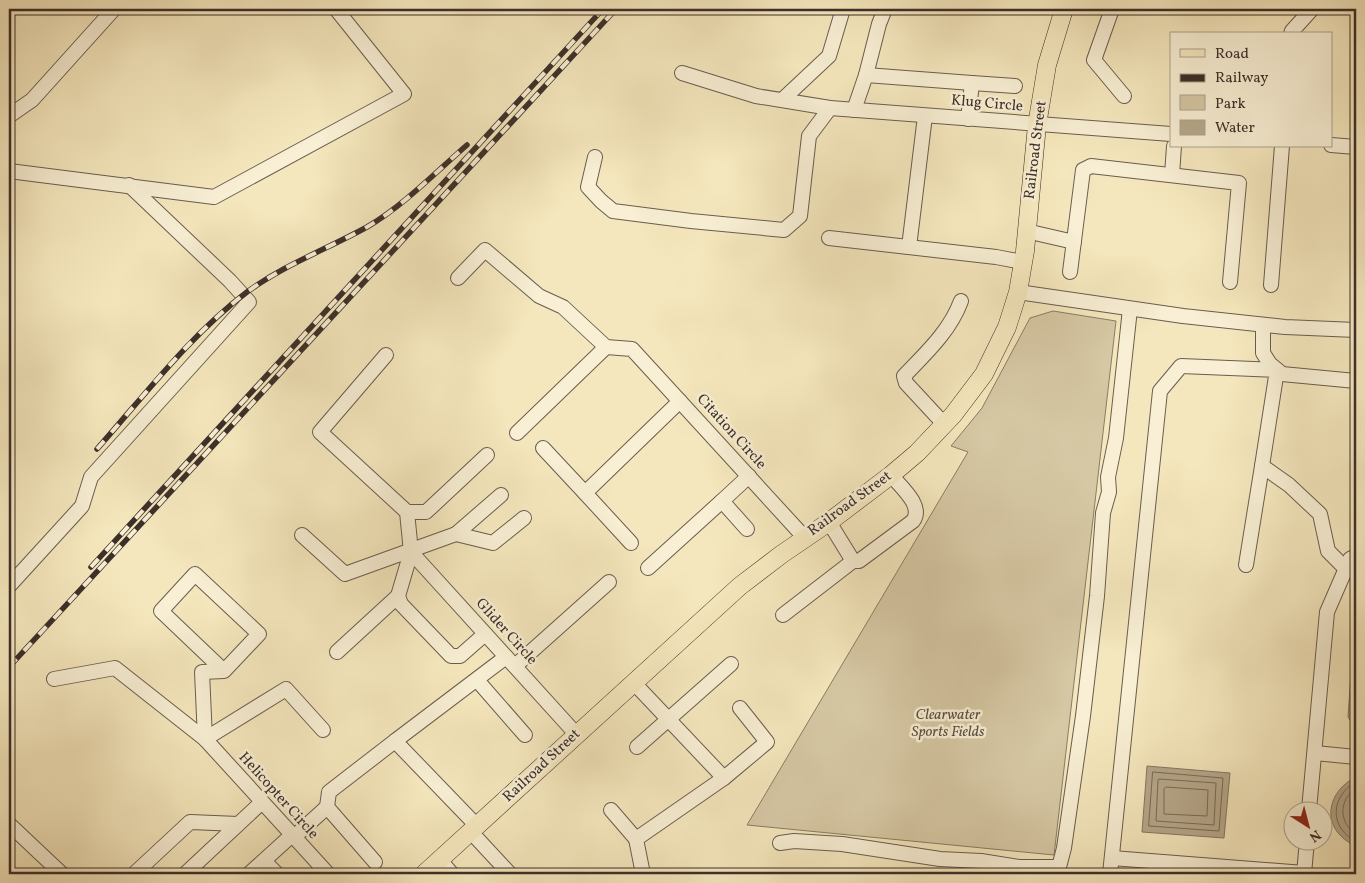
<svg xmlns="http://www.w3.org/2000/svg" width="1365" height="883" font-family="Vollkorn,serif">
<rect width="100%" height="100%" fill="#f5e7bd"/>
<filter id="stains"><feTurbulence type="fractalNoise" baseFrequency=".004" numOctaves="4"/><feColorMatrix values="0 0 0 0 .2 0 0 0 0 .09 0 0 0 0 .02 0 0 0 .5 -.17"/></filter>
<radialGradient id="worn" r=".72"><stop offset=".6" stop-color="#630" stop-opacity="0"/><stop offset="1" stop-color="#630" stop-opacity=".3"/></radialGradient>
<path fill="#d6c8a4" stroke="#897c67" d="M1053,311l63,10 -62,534 -307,-30 221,-373 -17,-6 31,-38 48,-90z"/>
<g fill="#b6a88b" stroke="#857864">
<path d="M1356,600v130l-8,-13z"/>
<path d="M1147,766l83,7 -6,65 -82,-6z"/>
<path d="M1356,777v69c-35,-15 -32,-53 0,-69z"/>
</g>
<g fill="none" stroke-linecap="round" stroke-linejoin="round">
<g stroke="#796c5a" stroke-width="1">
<path d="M1356,670l-3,45 3,6"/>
<path d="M1153,772l70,6 -4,53 -70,-5z"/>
<path d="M1159,779l57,4 -2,42 -58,-4 2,-40z"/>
<path d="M1356,782c-25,13 -28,46 0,59"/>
<path d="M1166,787l42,3 -1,26 -43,-2v-25z"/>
<path d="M1356,789c-18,10 -17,35 0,45"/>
</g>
<g stroke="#6a5d4f" stroke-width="16">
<g id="minor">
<path d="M1112,9l-18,51 30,36"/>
<path d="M1291,34l1,-3 20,-22"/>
<path d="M682,73l74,23 74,12 341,26"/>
<path d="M866,75l13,-51 6,-15"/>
<path d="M972,83l43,3"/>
<path d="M782,100l47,-44 14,-47"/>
<path d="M854,110l12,-35 106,8 -4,36"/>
<path d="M9,116l23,-16 82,-91"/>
<path d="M1331,145l25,2"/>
<path d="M595,157l-7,30 13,14 12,10 78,10 93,9 16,-14 9,-80 21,-28"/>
<path d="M9,171l205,26 190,-103 -68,-85"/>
<path d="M1172,175l2,-29"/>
<path d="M1026,231l48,11"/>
<path d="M829,238l167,19 27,5"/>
<path d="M909,247l16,-131"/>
<path d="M1070,272l13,-102 8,-4 148,17 -9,99"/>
<path d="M458,278l27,-28 54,46 24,11 43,40 26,2 173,189"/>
<path d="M1271,285l11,-139"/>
<path d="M1018,292l165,24 102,11 71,3"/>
<path d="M1263,325v28l7,11 12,10 74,7"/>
<path d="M386,355l-66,77 87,80 4,40 -13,44 3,8 50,52h9l25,-22"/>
<path d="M944,424l-38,-41 -2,-7c22,-23 46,-45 57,-75"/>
<path d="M517,433l89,-86"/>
<path d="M543,448l42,45 95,-92"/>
<path d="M585,493l46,50"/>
<path d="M407,512h19l61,-57"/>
<path d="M747,529l-25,-28 27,-25"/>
<path d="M456,534l45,-39"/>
<path d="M302,535l43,39 111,-40 37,9 31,-25"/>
<path d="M411,552l166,183"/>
<path d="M853,561h6l54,-40c11,-15 -12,-34 -22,-46"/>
<path d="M1246,565l16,-99"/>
<path d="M648,568l74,-67"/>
<path d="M9,586l73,-80 9,-29 158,-175 -19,-21 -101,-96"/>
<path d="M783,615l70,-54 -24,-39"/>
<path d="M337,652l61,-56"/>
<path d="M515,666l94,-84"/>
<path d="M54,679l61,-11 90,71 123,135"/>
<path d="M477,680l48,55"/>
<path d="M634,683l90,95"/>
<path d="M205,739l-3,-67 22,-1 35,-37 -64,-60 -34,37 63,60"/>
<path d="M205,739l81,-50 37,41"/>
<path d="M395,741l111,-84"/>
<path d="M637,747l94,-83"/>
<path d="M1315,753l41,4"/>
<path d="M327,807l2,-15 66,-51 82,85"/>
<path d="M611,810l25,29 88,-61 43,-36 -27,-34"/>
<path d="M1309,810l18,-198 23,-53 6,-3"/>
<path d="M9,824l53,50"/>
<path d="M471,832l39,42"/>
<path d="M294,837l33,-30 48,55"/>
<path d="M636,839l7,35"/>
<path d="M780,843l14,-2 48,3 98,15 41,2 38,6h40l5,-19 19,-132 14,-120 6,-83 6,-21 -1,-15 8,-39 14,-129"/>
<path d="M1112,858l192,15"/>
<path d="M440,860l12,14"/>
<path d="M264,861l13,13"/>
<path d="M134,874l56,-52 48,2"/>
<path d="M185,874l77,-72"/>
<path d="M249,874l43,-39"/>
<path d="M1110,874l50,-483 21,-25 96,4 -15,96 27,19 31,29 8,37 18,18 10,1"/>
<path d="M1304,874l3,-34"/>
</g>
</g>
<g stroke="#3c2f2a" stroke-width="19">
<path id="major" d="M424,874l316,-288 42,-32 47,-32 62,-47 26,-22 36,-38 31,-41 23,-47 11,-35 7,-41 12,-126 10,-60 17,-56"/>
</g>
<use href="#minor" stroke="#f8efd4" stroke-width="14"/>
<use href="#major" stroke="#f5e7bd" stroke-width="18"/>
<g stroke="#3c2f2a" stroke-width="5.5">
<g id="rail">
<path d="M97,449c47,-53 93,-114 150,-157 37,-27 80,-43 120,-65 36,-21 69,-55 100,-82"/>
<path d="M91,567l512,-558"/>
<path d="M9,667l607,-658"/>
</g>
</g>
<use href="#rail" stroke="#f8efd4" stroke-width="4" stroke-dasharray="11" stroke-linecap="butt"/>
</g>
<g text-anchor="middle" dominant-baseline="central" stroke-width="5" stroke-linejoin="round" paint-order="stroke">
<g font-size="15" fill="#3c2f2a" stroke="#f8efd4">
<text transform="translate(987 104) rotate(5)">Klug Circle</text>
<text transform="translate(1036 150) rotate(-83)">Railroad Street</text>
<text transform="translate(731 432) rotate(48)">Citation Circle</text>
<text transform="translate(850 504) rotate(-36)">Railroad Street</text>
<text transform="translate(506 632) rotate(48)">Glider Circle</text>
<text transform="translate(542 766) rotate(-43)">Railroad Street</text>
<text transform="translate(278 796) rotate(48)">Helicopter Circle</text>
</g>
<g font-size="15" font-style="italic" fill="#5b4e42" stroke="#f8efd4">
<text x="948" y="715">Clearwater<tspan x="948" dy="17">Sports Fields</tspan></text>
</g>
</g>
<rect width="1365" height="883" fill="none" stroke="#f5e7bd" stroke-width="30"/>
<rect x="10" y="10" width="1345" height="863" fill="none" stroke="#3c2f2a" stroke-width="2.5"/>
<rect x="15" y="15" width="1335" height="853" fill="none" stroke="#3c2f2a"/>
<rect x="1170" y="32" width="162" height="115" fill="#f8efd4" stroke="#ada290"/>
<rect x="1180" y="49" width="25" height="8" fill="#f5e7bd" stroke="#ada290"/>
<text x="1215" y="58" font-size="15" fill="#3c2f2a">Road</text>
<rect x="1180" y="74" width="25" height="8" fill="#3c2f2a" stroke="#ada290"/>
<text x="1215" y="82" font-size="15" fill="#3c2f2a">Railway</text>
<rect x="1180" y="95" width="25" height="15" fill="#d6c8a4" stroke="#ada290"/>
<text x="1215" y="108" font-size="15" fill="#3c2f2a">Park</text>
<rect x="1180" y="120" width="25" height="15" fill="#b6a88b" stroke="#ada290"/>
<text x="1215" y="132" font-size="15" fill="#3c2f2a">Water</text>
<g transform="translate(1308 826) rotate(144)"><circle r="24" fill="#f8efd4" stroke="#ada290"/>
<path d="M0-4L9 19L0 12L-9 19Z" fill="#8f2418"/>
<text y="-8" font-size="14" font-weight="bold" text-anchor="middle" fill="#3c2f2a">N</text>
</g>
<rect width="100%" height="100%" filter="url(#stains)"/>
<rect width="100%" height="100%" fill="url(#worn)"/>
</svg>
